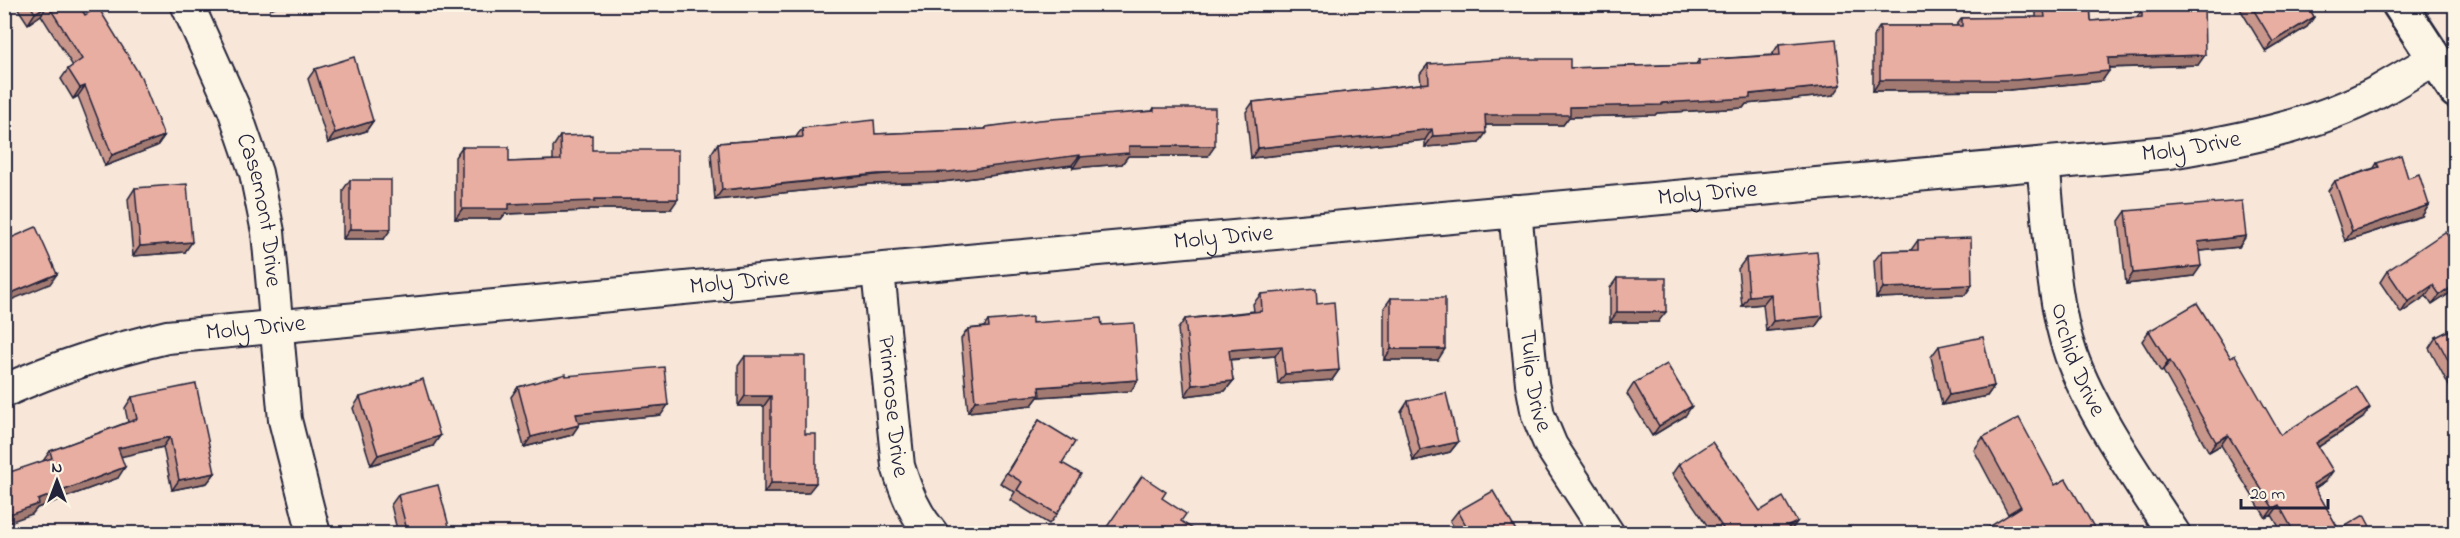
<svg xmlns="http://www.w3.org/2000/svg" width="2460" height="538" font-family="'Indie Flower',sans-serif">
<rect width="100%" height="100%" fill="#f8e7d8"/>
<filter id="ink" filterUnits="userSpaceOnUse"><feTurbulence type="fractalNoise" baseFrequency=".0167" numOctaves="2"/><feDisplacementMap in="SourceGraphic" scale="12" xChannelSelector="R" yChannelSelector="G"/><feConvolveMatrix kernelMatrix="1 2 1 2 8 2 1 2 1" color-interpolation-filters="sRGB"/></filter>
<g filter="url(#ink)">
<g fill="none" stroke-linecap="round" stroke-linejoin="round">
<g stroke="#22223b" stroke-width="36">
<g id="minor">
<path id="s1" d="M187,4l47,105 22,64 12,59 17,188 29,114"/>
<path id="s2" d="M2043,164c7,60 8,134 28,191 21,59 68,125 103,179"/>
<path id="s3" d="M1515,211l17,172 6,32 13,31 57,88"/>
<path id="s4" d="M878,271l20,195c8,26 16,47 34,68"/>
<path id="s5" d="M4,391c56,-25 104,-40 163,-54l812,-77 1191,-108c71,-12 144,-26 208,-60 19,-11 38,-22 56,-33"/>
</g>
</g>
<g stroke="#22223b" stroke-width="38">
<path id="major" d="M2399,4l57,87"/>
</g>
<use href="#minor" stroke="#fcf5e5" stroke-width="32"/>
<use href="#major" stroke="#fcf5e5" stroke-width="33"/>
</g>
<g fill="#c8968b" stroke="#22223b" stroke-width="1.5">
<path d="M15,4h63l86,132 -7,10 -52,20 -27,-70 -5,3 -12,-20 7,-10 5,-3 -32,-51 -13,9z"/>
<path d="M2037,4h53l1,17 46,-4 5,-7h16l-1,-6h47l-6,61 -89,3 -7,13 -93,9 -136,1v-54l7,-11h76l6,-8 74,-1v-10z"/>
<path d="M2237,4h70l7,13 -7,10 -41,25z"/>
<path d="M1779,44l55,51 -88,9 -3,4 -86,5 -2,2 -86,2 -6,8h-77l-7,18 -54,4v-7l-174,18 -5,-46 7,-10 168,-18 -1,-10 8,-10 142,4 126,-4 3,-4 73,-5z"/>
<path d="M315,69l58,52 -7,10 -38,12 -20,-64z"/>
<path d="M1154,108l54,48h-80l-6,8 -49,4 -1,-3 -130,17 -72,2 -155,16 -4,-46 7,-11 78,-6 6,-9 73,6 110,-5 1,-2 166,-16z"/>
<path d="M560,136l32,14 79,59h-82l-2,2 -82,3 -4,5h-46v-62l7,-10 47,15 44,-2v-13z"/>
<path d="M2377,163l31,15 21,27 -7,11 -77,25 -17,-50 7,-10 39,-13z"/>
<path d="M350,180l34,59h-41v-49z"/>
<path d="M135,188l50,64 -52,4 -5,-57z"/>
<path d="M2126,211l120,25 -7,11 -40,4 -5,25 -68,8 -7,-63z"/>
<path d="M1918,240l54,45 -7,10 -89,3 -2,-37 8,-10 29,-1z"/>
<path d="M1746,258l77,58 -8,11 -49,4 -3,-27 -21,2 -4,-37z"/>
<path d="M2387,271l69,18 -24,16 -6,-9 -25,17 -21,-31z"/>
<path d="M1617,278l41,44h-48v-34z"/>
<path d="M1261,294l56,10 22,66 -7,10 -54,4 -3,-28 -45,4 3,21 -8,10 -40,5 -7,-67 7,-10 69,-8 -1,-7z"/>
<path d="M1391,298l47,62h-54v-52z"/>
<path d="M988,321l114,4 29,66 -93,6 -6,8 -64,7 -7,-73 7,-10 16,-2z"/>
<path d="M2456,327v72l-27,-51 7,-11z"/>
<path d="M2149,331l82,27 50,77 82,-17 -45,29 8,34 -11,7 24,42 35,4h-91l-11,-19 -6,3 -45,-73 -12,7 -46,-81 -2,1 -19,-31z"/>
<path d="M1939,346l55,40 -7,10 -45,9 -11,-48z"/>
<path d="M745,356l60,78 3,59h-44v-87h-26v-40z"/>
<path d="M566,376l95,39 -82,8 -7,12 -48,12 -13,-50 7,-10z"/>
<path d="M1634,383l51,33 -33,20 -25,-42z"/>
<path d="M132,397l83,76 -8,10 -35,7 -9,-43 -42,9 -3,22 -81,30 -5,6 11,-53 7,-10 78,-29 -3,-14z"/>
<path d="M360,397l73,49 -62,19 -18,-57z"/>
<path d="M1408,401l50,41 -8,10 -37,9 -12,-49z"/>
<path d="M1039,420l23,43 -5,51 -8,10 -39,-24 5,-8 -15,-9z"/>
<path d="M1983,437l72,48 -47,29 -34,-64z"/>
<path d="M1679,464l81,47 30,20 2,3h-79l-41,-60z"/>
<path d="M398,495l53,39h-53l-7,-29z"/>
<path d="M1458,511l60,23h-60l-8,-13z"/>
</g>
<g fill="#a27a71" stroke="#22223b" stroke-width="1.5">
<path d="M273,4h8l-10,5z"/>
<path d="M48,5l-7,10 -13,9 7,-11z"/>
<path d="M2314,17l-7,10 -41,25 7,-10z"/>
<path d="M2205,55l-7,10 -97,3 7,-10z"/>
<path d="M2109,71l-7,10 -93,9 -136,1 7,-11z"/>
<path d="M1841,85l-7,10 -88,9 -3,4 -86,5 -2,2 -86,2 -6,8h-85l7,-10 85,-8 92,-4z"/>
<path d="M85,86l-7,10 -5,3 7,-11z"/>
<path d="M373,121l-7,10 -38,12 7,-10z"/>
<path d="M1432,129l-7,11 -174,18 7,-10z"/>
<path d="M1486,133l-7,10 -54,4 8,-11z"/>
<path d="M164,136l-7,10 -52,20 7,-11z"/>
<path d="M1129,146h86l-7,10h-80l-6,8 -49,4 7,-11z"/>
<path d="M1080,155l-8,10 -130,17 -72,2 -155,16 7,-10z"/>
<path d="M595,199h83l-7,10h-82l-2,2 -82,3 -4,5h-46l7,-10 47,-5z"/>
<path d="M2429,205l-7,11 -77,25 7,-10z"/>
<path d="M350,229h41l-7,10h-41z"/>
<path d="M2246,236l-7,11 -48,5 7,-10z"/>
<path d="M192,242l-7,10 -52,4 7,-10z"/>
<path d="M2201,266l-7,10 -68,8 7,-11z"/>
<path d="M57,274l-7,10 -46,19v-7z"/>
<path d="M2456,284v5l-24,16 8,-10z"/>
<path d="M1972,285l-7,10 -89,3 7,-10z"/>
<path d="M2433,285l-7,11 -25,17 7,-11z"/>
<path d="M1771,294l-8,10 -21,2 7,-10z"/>
<path d="M1617,312h49l-8,10h-48z"/>
<path d="M1823,316l-8,11 -49,4 7,-10z"/>
<path d="M1282,346l-7,10 -53,4 7,-10z"/>
<path d="M1391,349h54l-7,11h-54z"/>
<path d="M2170,361l-7,10 -2,1 7,-10z"/>
<path d="M1339,370l-7,10 -54,4 7,-10z"/>
<path d="M1138,380l-7,11 -93,6 -6,8 -64,7 7,-11 64,-14z"/>
<path d="M1233,381l-8,10 -40,5 7,-11z"/>
<path d="M1994,386l-7,10 -45,9 7,-10z"/>
<path d="M745,396h26l-7,10h-26z"/>
<path d="M668,405l-7,10 -92,9 7,-10z"/>
<path d="M1692,406l-7,10 -33,20 7,-10z"/>
<path d="M2370,408l-7,10 -54,35 7,-10z"/>
<path d="M579,425l-7,10 -48,12 7,-10z"/>
<path d="M2228,435l-7,10 -12,7 7,-10z"/>
<path d="M440,436l-7,10 -62,19 7,-10z"/>
<path d="M170,437l-7,10 -52,12 7,-11z"/>
<path d="M1458,442l-8,10 -37,9 7,-11z"/>
<path d="M125,467l-7,11 -81,30 -5,6 -28,10v-8l34,-16z"/>
<path d="M2333,471l-7,10 -20,13 7,-10z"/>
<path d="M215,473l-8,10 -35,7 7,-10z"/>
<path d="M771,483h45l-8,10h-44z"/>
<path d="M2279,505l-7,10 -6,3 7,-10z"/>
<path d="M1797,522l-7,10 -2,-6z"/>
</g>
<g fill="#e8aea2" stroke="#22223b" stroke-width="1.5">
<path d="M29,4h49l7,11 13,-8 43,70 23,59 -52,19 -27,-69 -5,2 -12,-19 14,-10 -34,-54 -13,8z"/>
<path d="M2043,4h47l1,17 51,-4v-7h23v-6h39l1,51 -97,3 1,13 -93,9h-136v-54h82v-8l83,-1z"/>
<path d="M2250,4h57l7,13 -41,25z"/>
<path d="M1836,39l5,46 -91,9v4l-88,5v2l-92,2v8h-85l1,18 -53,3 -1,-7 -174,19 -5,-46 176,-19 -1,-19 77,-5h65v9l129,-4v-4l81,-5 -1,-11z"/>
<path d="M354,57l19,64 -38,12 -20,-64z"/>
<path d="M1154,108h61v38h-86v7l-49,4v-2l-131,17 -72,2 -155,16 -4,-47 85,-6 -1,-9 72,-8 1,14 111,-5v-2l53,-7 115,-9z"/>
<path d="M592,135v15h86v49h-83v2l-86,3v5h-47v-62h47v15l52,-2 -1,-24z"/>
<path d="M2401,155l7,23 11,-4 10,31 -77,26 -17,-50 44,-14 -2,-4z"/>
<rect x="350" y="180" width="41" height="49"/>
<path d="M187,184l5,58 -52,4 -5,-58z"/>
<path d="M2242,201l4,35 -48,6 3,24 -68,7 -7,-62z"/>
<path d="M36,227l21,47 -53,22v-55z"/>
<path d="M2445,232l11,15v37l-16,11 -7,-10 -25,17 -21,-31z"/>
<path d="M1971,238l1,47 -89,3 -1,-37 36,-1v-10z"/>
<path d="M1817,252l6,64 -50,5 -2,-27 -22,2 -3,-38z"/>
<rect x="1617" y="278" width="49" height="34"/>
<path d="M1316,289l1,15 17,-2 5,68 -54,4 -3,-28 -53,4 4,31 -41,4 -7,-66 77,-8 -1,-17z"/>
<rect x="1391" y="298" width="54" height="51"/>
<path d="M2197,303l34,55 4,-3 46,80 76,-48 13,21 -54,35 17,28 -20,13 26,46 25,-15 10,19h-79l-16,-29 -6,3 -45,-73 -12,7 -46,-81 -2,1 -19,-31z"/>
<path d="M1032,317v6l69,-5 1,7 32,-2 4,57 -99,7 1,8 -65,6 -7,-72 21,-2 -1,-6z"/>
<path d="M2456,327v48l-20,-38z"/>
<path d="M1983,337l11,49 -45,9 -10,-49z"/>
<path d="M745,356h60v78h11v49h-45v-87h-26z"/>
<path d="M1667,364l25,42 -33,20 -25,-43z"/>
<path d="M664,367l4,38 -92,9 3,11 -48,12 -13,-50 48,-13v2z"/>
<path d="M423,379l17,57 -62,19 -18,-58z"/>
<path d="M196,384l19,89 -36,7 -9,-43 -52,11 7,19 -87,33 1,4 -35,12v-42l48,-16 -2,-7 87,-32 -5,-22z"/>
<path d="M1446,393l12,49 -38,8 -12,-49z"/>
<path d="M2019,418l36,67 11,-6 32,55h-120l43,-27 -38,-70z"/>
<path d="M1039,420l36,22 -13,21 19,11 -24,40 -40,-24 5,-8 -15,-9z"/>
<path d="M1712,442l48,69 23,-14 14,25 -9,4 4,8h-72l5,-3 -46,-67z"/>
<path d="M1142,476l24,16 -4,6 24,16 -5,7 19,13h-98z"/>
<path d="M438,485l13,49h-43l-10,-39z"/>
<path d="M1493,491l25,43h-47l-13,-23z"/>
</g>
</g>
<g text-anchor="middle" dominant-baseline="central" stroke-width="4.5" stroke-linejoin="round" paint-order="stroke">
<g font-size="24" fill="#22223b" stroke="#fcf5e5">
<text stroke="none"><textPath href="#s5" startOffset="2205">Moly Drive</textPath></text>
<text stroke="none"><textPath href="#s5" startOffset="1719">Moly Drive</textPath></text>
<text stroke="none"><textPath href="#s1" startOffset="220">Casemont Drive</textPath></text>
<text stroke="none"><textPath href="#s5" startOffset="1233">Moly Drive</textPath></text>
<text stroke="none"><textPath href="#s5" startOffset="747">Moly Drive</textPath></text>
<text stroke="none"><textPath href="#s5" startOffset="261">Moly Drive</textPath></text>
<text stroke="none"><textPath href="#s2" startOffset="200">Orchid Drive</textPath></text>
<text stroke="none"><textPath href="#s3" startOffset="171">Tulip Drive</textPath></text>
<text stroke="none"><textPath href="#s4" startOffset="136">Primrose Drive</textPath></text>
</g>
</g>
<rect width="2460" height="538" fill="none" stroke="#fcf5e5" stroke-width="24"/>
<rect x="12" y="12" width="2436" height="514" fill="none" stroke="#22223b" stroke-width="2" filter="url(#ink)"/>
<g transform="translate(57 481)" stroke="#fcf5e5" stroke-width="4.5" paint-order="stroke">
<path d="M0-4.5L10 22L0 15L-10 22Z" fill="#22223b"/>
<text y="-9" font-size="16" font-weight="bold" text-anchor="middle" fill="#22223b">N</text>
</g>
<path d="M2241 499v9h87v-9" fill="none" stroke="#22223b" stroke-width="3"/>
<text x="2250" y="499" font-size="18" fill="#22223b" stroke="#fcf5e5" stroke-width="4.5" paint-order="stroke">20 m</text>
</svg>
